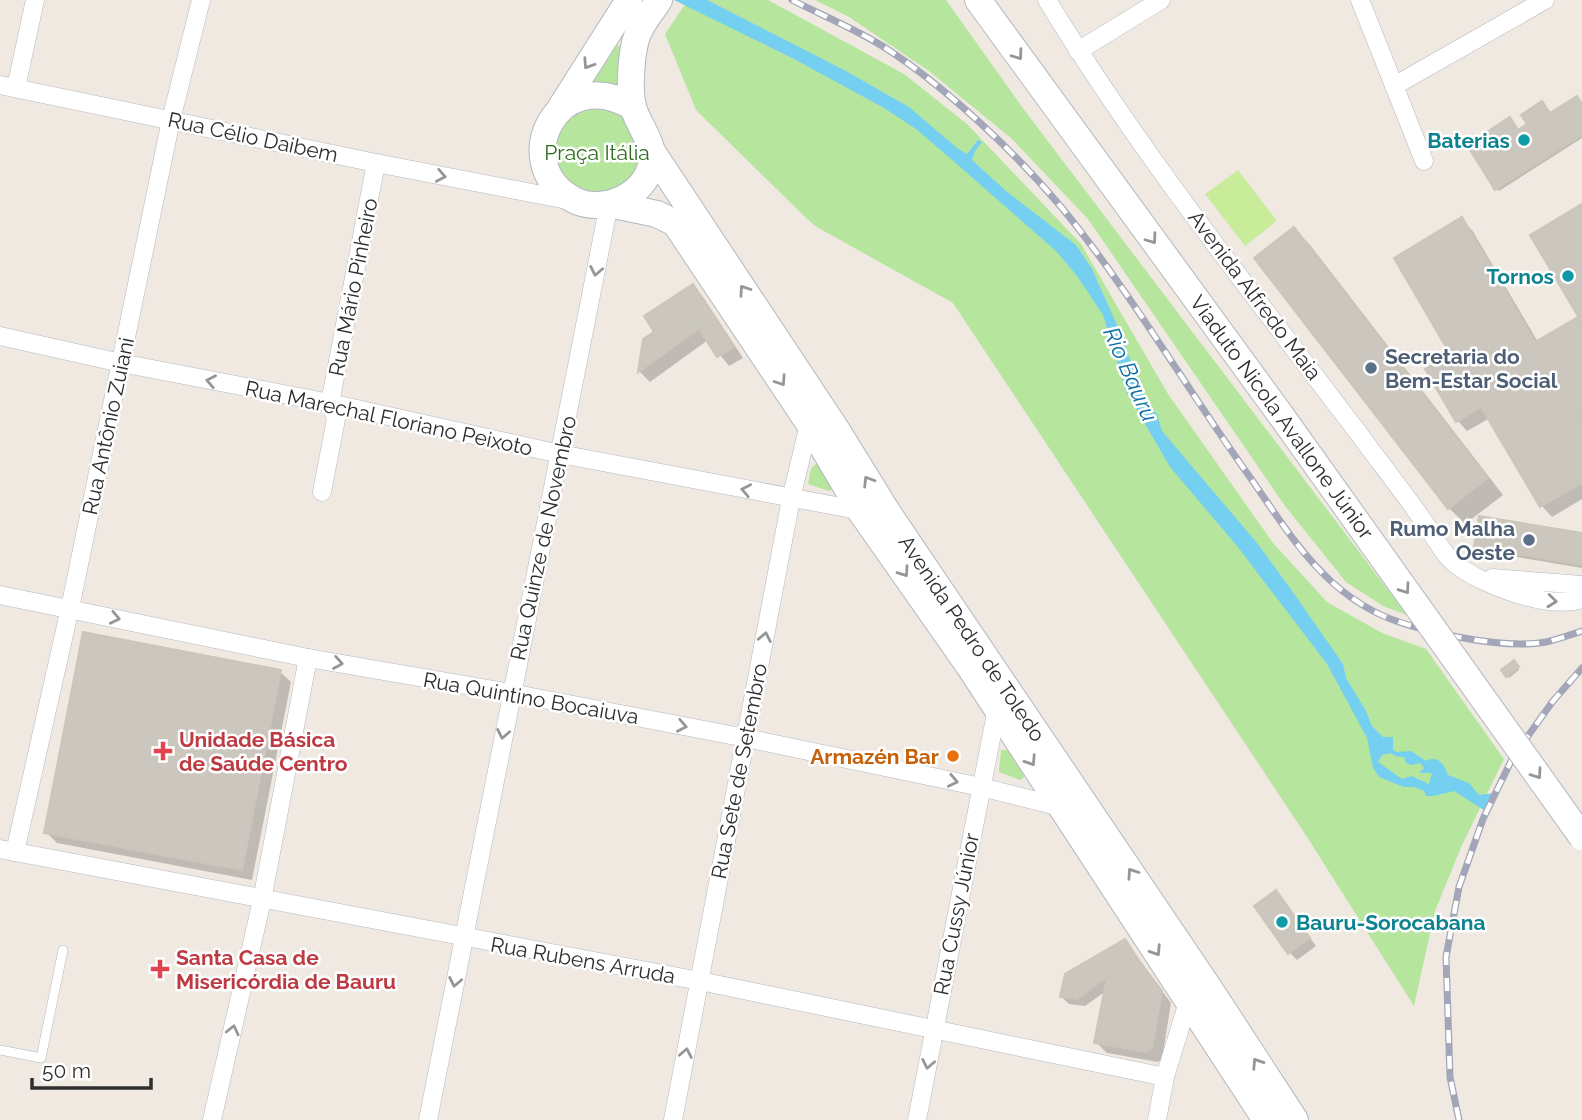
<svg xmlns="http://www.w3.org/2000/svg" width="1582" height="1120" font-family="Raleway,sans-serif">
<rect width="100%" height="100%" fill="#efe9e1"/>
<g fill="#b6e59e">
<path d="M688,0h80l136,74 63,50 114,120 87,150 105,149 54,59 55,31 44,16 78,110 -42,86 -27,66 -21,95 -107,-169 -354,-534 -138,-77 -15,-14 -104,-102 -31,-76z"/>
<path d="M815,0h131l79,111 382,504 -24,-9 -37,-24 -61,-76 -197,-287 -76,-80 -83,-68 -80,-54z"/>
<path d="M617,45l4,1 1,42 -29,-6z"/>
<circle cx="597" cy="151" r="42"/>
<path d="M820,461l18,23 -9,7 -21,-7 3,-16z"/>
<path d="M1001,750h10l13,27 -4,3 -21,-8z"/>
</g>
<path fill="#c9ec9a" d="M1238,170l39,51 -32,25 -40,-52z"/>
<path fill="#75cff0" fill-rule="evenodd" d="M674,0h33l137,70 65,37 48,41 10,6 11,-14 4,2 -7,9 -3,9 34,31 70,54 16,24 25,56 30,79 10,10 5,17 95,112 33,45 53,76 3,14 19,31 7,17 11,11h10v13l4,2 14,-1 15,10c12,-6 18,3 22,14l21,8 10,12 16,-2 -10,18 -31,-20 -20,5h-8l-2,-5 -10,-4h-10l-25,-10 -6,-9 -6,-30 -40,-74 -90,-118 -67,-79 -44,-76 -23,-76 -26,-39 -21,-25 -98,-86 -42,-36 -32,-21 -90,-49zM1391,753l4,3 9,1 2,6 6,2 8,-2 4,5 -5,5h13l-3,11 -17,-8 -10,3 -24,-17 4,-7z"/>
<g fill="#0003">
<path d="M1582,106v32l-83,53 -30,-46 50,-13z"/>
<path d="M1461,220l11,10 66,112 44,-19v176l-30,18 -10,-11 -52,-88 -23,13 -10,-11 -4,-66z"/>
<path d="M1294,229l16,16 193,250 -38,29 -16,-16 -193,-249z"/>
<path d="M692,287l11,10 40,61 -14,8 -21,-26 -58,42 -10,-10 4,-32 13,-7z"/>
<path d="M1582,535v33l-101,-17 -5,-5z"/>
<path d="M1514,663l5,7 -10,8 -6,-7z"/>
<path d="M280,672l11,10 -39,198 -195,-37 -11,-11z"/>
<path d="M1276,892l40,54 -19,14 -8,-8z"/>
<path d="M1125,941l46,62 -9,56 -4,3 -51,-9 -11,-11 10,-51 -21,15 -16,-2 -7,-7z"/>
</g>
<g fill="#cbc7bf" stroke="#cbc5ba" stroke-width="2">
<path d="M1577,96l5,8v31l-87,55 -28,-45 43,-28 8,13 9,-6 -6,-9 21,-14 8,12z"/>
<path d="M1582,204v119l-52,-88z"/>
<path d="M1462,217l120,205v61l-42,24 -59,-100 -25,15 -31,-53 25,-15 -56,-96z"/>
<path d="M1294,227l194,251 -40,31 -194,-251z"/>
<path d="M693,284l41,63 -17,10 -18,-28 -61,43 5,-33 11,-7 -10,-16z"/>
<path d="M1578,317l4,6v99l-47,-80z"/>
<path d="M1479,516l103,17v32l-108,-18z"/>
<path d="M83,632l198,38 -39,200 -198,-37z"/>
<path d="M1514,660l5,7 -13,10 -5,-7z"/>
<path d="M1276,890l34,48 -22,16 -34,-48z"/>
<path d="M1125,939l13,20 -31,18 -30,22 -17,-2 5,-23z"/>
<path d="M1138,959l24,32 -10,57 -6,4 -52,-9 13,-66z"/>
</g>
<g fill="none" stroke-linecap="round" stroke-linejoin="round">
<g stroke="#b4b7c1" stroke-width="10">
<path id="service" d="M0,1050l41,8 22,-108"/>
</g>
<g stroke="#b4b7c1" stroke-width="19">
<g id="minor">
<path d="M1047,0c92,151 203,290 309,430 22,30 45,59 66,89 10,13 19,33 31,43 27,23 95,48 129,37"/>
<path d="M1360,0l64,161"/>
<path d="M1078,51l83,-51"/>
<path d="M0,85l376,78 197,38"/>
<path d="M1394,86l151,-86"/>
<path d="M16,88l19,-88"/>
<path d="M0,336l121,27 209,40 230,51 308,58"/>
<path d="M322,492l14,-73 -6,-16 46,-240"/>
<path d="M1492,578l90,7"/>
<path d="M0,595l308,63 203,35 235,45 235,49 80,20"/>
<path d="M0,849l700,132 465,96"/>
<path d="M15,852l55,-244 101,-488 30,-120"/>
<path d="M212,1120l50,-220 46,-242"/>
<path d="M428,1120l181,-916"/>
<path d="M673,1120l118,-621 19,-79"/>
<path d="M917,1120l80,-412"/>
<path d="M1157,1120l8,-43 23,-75 6,-3"/>
</g>
</g>
<g stroke="#b4b7c1" stroke-width="28">
<g id="secondary">
<path d="M978,0l302,414"/>
<path d="M561,107l68,-107"/>
<path d="M633,107c-76,-46 -126,58 -59,93 31,16 79,-8 78,-45 0,-12 -14,-33 -18,-45 -6,-17 -3,-62 5,-79 5,-11 14,-21 20,-31"/>
<path id="s1" d="M653,153l185,279 50,81 323,478 84,129"/>
<path d="M609,204l48,10 18,9 133,199 53,90 108,154 297,454"/>
</g>
</g>
<use href="#service" stroke="#fff" stroke-width="9"/>
<use href="#minor" stroke="#fff" stroke-width="18"/>
<use href="#secondary" stroke="#fff" stroke-width="26"/>
<g stroke="#a3a6b8" stroke-width="7">
<g id="rail">
<path d="M792,0c31,16 66,30 95,49 60,39 130,105 175,159 68,83 123,178 185,265 27,38 51,79 86,110 11,10 27,21 40,28 38,20 131,39 173,31 12,-3 24,-7 36,-11"/>
<path d="M1459,1120l-9,-43 -4,-120 13,-70 24,-68 30,-62 40,-56 29,-33"/>
</g>
</g>
<use href="#rail" stroke="#fff" stroke-width="4.5" stroke-dasharray="13" stroke-linecap="butt"/>
<g stroke="#b4b7c1" stroke-width="28" stroke-linecap="butt">
<path id="secondary-bridge" d="M1280,414l302,423"/>
</g>
<use href="#secondary-bridge" stroke="#fff" stroke-width="26"/>
</g>
<defs><path id="oneway-chevron" d="M-2-3.5L2.5 0L-2 3.5" fill="none" stroke-width="1.6" stroke-linecap="round" stroke-linejoin="round" transform="scale(1.75)"/></defs>
<g stroke="#969696">
<use href="#oneway-chevron" transform="translate(1018 55) rotate(54)"/>
<use href="#oneway-chevron" transform="translate(588 64) rotate(123)"/>
<use href="#oneway-chevron" transform="translate(441 176) rotate(11)"/>
<use href="#oneway-chevron" transform="translate(1152 239) rotate(54)"/>
<use href="#oneway-chevron" transform="translate(596 271) rotate(101)"/>
<use href="#oneway-chevron" transform="translate(744 290) rotate(-124)"/>
<use href="#oneway-chevron" transform="translate(211 381) rotate(-169)"/>
<use href="#oneway-chevron" transform="translate(781 381) rotate(56)"/>
<use href="#oneway-chevron" transform="translate(868 481) rotate(-122)"/>
<use href="#oneway-chevron" transform="translate(746 490) rotate(-169)"/>
<use href="#oneway-chevron" transform="translate(904 572) rotate(55)"/>
<use href="#oneway-chevron" transform="translate(1405 589) rotate(55)"/>
<use href="#oneway-chevron" transform="translate(1552 601) rotate(6)"/>
<use href="#oneway-chevron" transform="translate(115 618) rotate(12)"/>
<use href="#oneway-chevron" transform="translate(765 637) rotate(-79)"/>
<use href="#oneway-chevron" transform="translate(338 663) rotate(10)"/>
<use href="#oneway-chevron" transform="translate(682 726) rotate(11)"/>
<use href="#oneway-chevron" transform="translate(503 734) rotate(101)"/>
<use href="#oneway-chevron" transform="translate(1031 761) rotate(57)"/>
<use href="#oneway-chevron" transform="translate(1537 774) rotate(55)"/>
<use href="#oneway-chevron" transform="translate(953 781) rotate(12)"/>
<use href="#oneway-chevron" transform="translate(1132 873) rotate(-124)"/>
<use href="#oneway-chevron" transform="translate(1156 951) rotate(57)"/>
<use href="#oneway-chevron" transform="translate(455 982) rotate(101)"/>
<use href="#oneway-chevron" transform="translate(233 1030) rotate(-77)"/>
<use href="#oneway-chevron" transform="translate(686 1053) rotate(-79)"/>
<use href="#oneway-chevron" transform="translate(1257 1063) rotate(-123)"/>
<use href="#oneway-chevron" transform="translate(928 1064) rotate(101)"/>
</g>
<g fill="#0f9aa8" stroke="#fff" stroke-width="2.5">
<circle cx="1524" cy="140" r="7"/>
<circle cx="1568" cy="276" r="7"/>
<circle cx="1282" cy="922" r="7"/>
</g>
<g fill="#5c6f8a" stroke="#fff" stroke-width="2.5">
<circle cx="1371" cy="368" r="7"/>
<circle cx="1529" cy="540" r="7"/>
</g>
<g fill="#e0444e" stroke="#fff" stroke-width="2.5">
<path d="M159.5 740.5h7v7h7v7h-7v7h-7v-7h-7v-7h7z"/>
<path d="M156.5 958.5h7v7h7v7h-7v7h-7v-7h-7v-7h7z"/>
</g>
<circle fill="#e8710a" stroke="#fff" stroke-width="2.5" cx="953" cy="756" r="7"/>
<g text-anchor="middle" dominant-baseline="central" stroke-width="5" stroke-linejoin="round" paint-order="stroke">
<g font-size="21" fill="#2e2e2e" stroke="#fff">
<text transform="translate(253 137) rotate(12)">Rua Célio Daibem</text>
<text transform="translate(353 287) rotate(-79)">Rua Mário Pinheiro</text>
<text transform="translate(1255 295) rotate(53)">Avenida Alfredo Maia</text>
<text transform="translate(1282 417) rotate(54)">Viaduto Nicola Avallone Júnior</text>
<text transform="translate(389 418) rotate(12)">Rua Marechal Floriano Peixoto</text>
<text transform="translate(108 426) rotate(-78)">Rua Antônio Zuiani</text>
<text transform="translate(543 538) rotate(-78)">Rua Quinze de Novembro</text>
<text stroke="none"><textPath href="#s1" startOffset="581">Avenida Pedro de Toledo</textPath></text>
<text transform="translate(531 698) rotate(10)">Rua Quintino Bocaiuva</text>
<text transform="translate(739 771) rotate(-79)">Rua Sete de Setembro</text>
<text transform="translate(956 914) rotate(-79)">Rua Cussy Júnior</text>
<text transform="translate(583 960) rotate(10)">Rua Rubens Arruda</text>
</g>
<g font-size="21" font-weight="bold" fill="#0d838f" stroke="#fff" text-anchor="end">
<text x="1510" y="140">Baterias</text>
<text x="1554" y="276">Tornos</text>
<text x="1296" y="922" text-anchor="start">Bauru-Sorocabana</text>
</g>
<g font-size="21" fill="#2c6e1b" stroke="#fff">
<text x="597" y="152">Praça Itália</text>
</g>
<g font-size="21" font-weight="bold" fill="#4e5e75" stroke="#fff" text-anchor="start">
<text x="1385" y="356">Secretaria do<tspan x="1385" dy="24">Bem-Estar Social</tspan></text>
<text x="1515" y="528" text-anchor="end">Rumo Malha<tspan x="1515" dy="24">Oeste</tspan></text>
</g>
<g font-size="21" font-weight="bold" fill="#be3a42" stroke="#fff" text-anchor="start">
<text x="179" y="739">Unidade Básica<tspan x="179" dy="24">de Saúde Centro</tspan></text>
<text x="176" y="957">Santa Casa de<tspan x="176" dy="24">Misericórdia de Bauru</tspan></text>
</g>
<g font-size="21" font-weight="bold" fill="#c56008" stroke="#fff" text-anchor="end">
<text x="939" y="756">Armazén Bar</text>
</g>
<g font-size="23" font-style="italic" fill="#0d6fa3" stroke="#fff">
<text transform="translate(1131 374) rotate(66)">Rio Bauru</text>
</g>
</g>
<path d="M32 1078v10h119v-10" fill="none" stroke="#2e2e2e" stroke-width="3.5"/>
<text x="42" y="1078" font-size="21" fill="#2e2e2e" stroke="#ffffff" stroke-width="5" paint-order="stroke">50 m</text>
</svg>
